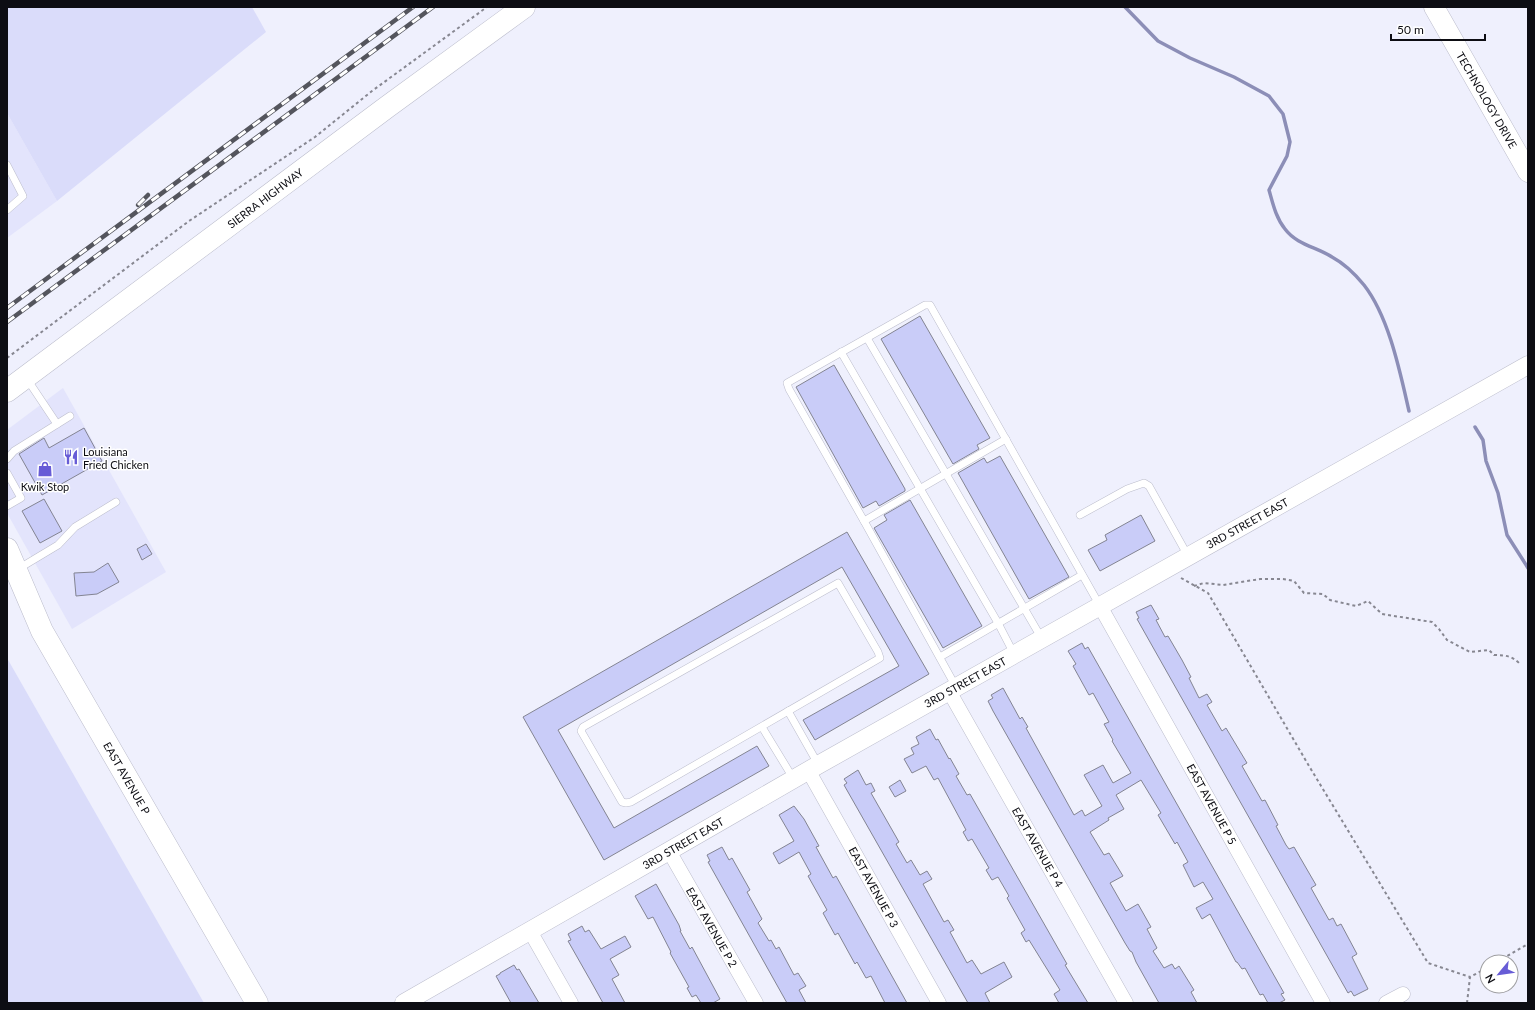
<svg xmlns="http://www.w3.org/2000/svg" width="1535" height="1010" font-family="Lato,sans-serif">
<rect width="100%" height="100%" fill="#eff0fd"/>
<g fill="#e3e4fc">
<path d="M7,113l50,88 -50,37z"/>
<path d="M63,388l103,184 -94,57 -65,-116v-83z"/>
</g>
<g fill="#dadcfa">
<path d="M7,7h245l14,25 -209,169 -50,-88z"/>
<path d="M7,658l197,345h-197z"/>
</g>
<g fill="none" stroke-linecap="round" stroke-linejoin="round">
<g stroke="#8c8eb7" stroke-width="3.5">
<path d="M1125,7l33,34 32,17 44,19 35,19 14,18 7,28 -3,14 -18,34c4,14 7,28 16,39 12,16 32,18 47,28 13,7 23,17 32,28 25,32 36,87 45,126"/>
<path d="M1475,427l8,13 3,21 12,32 9,42 21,33"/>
</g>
</g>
<g fill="#c9ccf8" stroke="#838492">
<path d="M920,316l70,122 -13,7 2,4 -26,15 -72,-125z"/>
<path d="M834,365l71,124v2l-26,15 -3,-5 -13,7 -67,-121z"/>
<path d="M84,428l18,33 -60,34 -23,-41 25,-16 5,10z"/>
<path d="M1000,456l69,121 -40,22 -71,-126 26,-15 3,5z"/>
<path d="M44,499l18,32 -22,12 -18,-32z"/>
<path d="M910,500l72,126 -39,22 -69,-120 13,-8 -3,-5z"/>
<path d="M1141,515l14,26 -55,30 -12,-21 19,-10 -2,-5z"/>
<path d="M847,532l82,142 -114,66 -12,-20 96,-54 -57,-99 -284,163 56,98 143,-82 12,20 -165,94 -81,-143z"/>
<path d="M146,544l6,10 -10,6 -5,-11z"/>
<path d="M108,563l11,19 -22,12 -21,2 -2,-23 20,-1z"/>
<path d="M1151,605l8,14 -3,1 9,17 3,-1 14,24 9,17 -2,1 10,20 8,-4 5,8 -5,3 15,26 4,-3 21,35 -5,3 20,35 3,-1 13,25 -2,1 10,19 3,4 5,-2 22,38 -5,3 18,32 4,-2 4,8 4,-2 16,30 -5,3 16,32 -14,7 -3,-5 -3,2 -84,-149 -127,-225 2,-1 -3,-6z"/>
<path d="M1082,643l3,6 3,-2 196,346 -3,1 4,6 -6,3h-11l-5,-9 -3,1 -15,-27 -3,1 -5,-7h-1l-26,-48 -8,5 -6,-11 17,-9 -10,-17 -9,5 -11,-22 5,-3 -11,-20 -2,2 -17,-29 3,-2 -20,-33 -25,15 8,14 -16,9 1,2 -19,12 14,23 5,-2 14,23 -13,7 16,28 12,-7 13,23 -4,2 10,19 -4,3 11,17 8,-4 3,5 4,-3 15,24 -3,2 6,11h-38l-23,-41 -4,-10 -2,-1 -5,-8 -132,-232 -5,-10 5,-3 -2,-3 12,-7 17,31 2,-2 6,10 -2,1 48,87 8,-5 3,6 17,-10 -18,-31 19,-10 10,18 18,-10 -19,-32 1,-1 -9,-16 5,-2 -16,-29 -4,2 -16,-29 3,-2 -8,-13z"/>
<path d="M930,729l6,11 2,-1 11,20 1,-1 9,16 -3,2 11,19 3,-1 97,170 -2,1 23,38h-29l-5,-9 6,-4 -31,-50 -3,2 -5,-9 4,-3 -18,-32 2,-2 -11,-19 -6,3 -6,-10 3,-2 -17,-29 -4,2 -5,-9 3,-2 -28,-52 -4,2 -8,-14 -14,7 -8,-14 10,-5 -3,-6 8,-4 -3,-7z"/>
<path d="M858,770l8,15 5,-2 4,8 -4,2 28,49 -3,2 11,19 4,-3 9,15 7,-4 5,8 -9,5 21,38 4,-2 6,10 -4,2 17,31 5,-3 9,14 23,-12 8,15 -27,16 5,10h-22l-124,-218 3,-2 -3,-4z"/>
<path d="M900,780l6,11 -11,6 -6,-10z"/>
<path d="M794,806l10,13 15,27 -3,1 17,31 3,-2 71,127h-22l-14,-27 -5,2 -9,-16 -2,2 -17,-31 -3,2 -12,-22 4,-3 -19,-34 3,-2 -12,-22 -20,12 -6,-11 21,-12 -15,-26z"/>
<path d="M722,847l7,13 3,-2 18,32 -3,2 15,27 -4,4 11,18 2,-1 5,9 3,-2 15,28 4,-2 8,13 -7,4 7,13h-19l-79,-141 2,-1 -3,-6z"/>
<path d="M656,884l23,41 2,6h-1l10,18 2,-2 28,52 -7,4h-12l-5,-8 -4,2 -5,-9 2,-1 -19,-34 1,-1 -18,-35 -5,2 -13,-23z"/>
<path d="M582,926l3,6 4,-2 12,19 24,-13 6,11 -21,12 9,16 -7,4 13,24h-22l-10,-18 -25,-44 3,-1 -3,-6z"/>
<path d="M514,965l3,5 2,-1 20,34h-28l-15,-27 4,-2v-1z"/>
</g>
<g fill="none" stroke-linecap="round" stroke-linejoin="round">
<g stroke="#bcbdcc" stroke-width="8">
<g id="service">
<path d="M7,165l16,31 -16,14"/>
<path d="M867,338l175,301"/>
<path d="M841,352l157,271 16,31"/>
<path d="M27,379l30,45"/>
<path d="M7,459l7,-8 56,-35"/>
<path d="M7,473l14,25 -14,8"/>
<path d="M1080,515l47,-26 17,-6 5,3 39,70"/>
<path d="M864,521l142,-82"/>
<path d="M18,569l40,-24 17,-18 41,-25"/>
<path d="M838,583l40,69 2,6 -249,144 -5,1 -4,-1 -41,-71 2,-4z"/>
<path d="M940,657l142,-82"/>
<path d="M956,687l-92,-166 -75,-132 -2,-6 138,-78h5l170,301"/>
<path d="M788,711l30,53"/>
<path d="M762,727l31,51"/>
</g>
</g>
<g stroke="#bcbdcc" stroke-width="15">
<g id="minor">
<path d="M1100,606l223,397"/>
<path d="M949,691l177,312"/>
<path d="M808,770l131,233"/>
<path d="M669,851l87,152"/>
<path d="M530,931l41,72"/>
<path d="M1386,1003l17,-9"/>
</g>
</g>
<g stroke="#bcbdcc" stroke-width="19">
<path id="tertiary" d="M404,1003l265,-152 149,-86 710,-400"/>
</g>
<g stroke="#bcbdcc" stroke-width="21">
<path id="secondary" d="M1434,7l94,165"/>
</g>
<g stroke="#bcbdcc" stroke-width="23">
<g id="primary">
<path d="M7,391l380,-284 137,-100"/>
<path d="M7,549l35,82 215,372"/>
</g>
</g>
<g stroke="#878791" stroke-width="2" stroke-dasharray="3 3" stroke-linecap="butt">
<path d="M7,358l182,-137 126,-84 57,-46 115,-84"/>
<path d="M1181,578l27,15 101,173 119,197 42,14"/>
<path d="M1194,586l10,-3 19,2 37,-6h23l11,2 10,12 19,1 7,6 26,6 12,-5 14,13 50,8 7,7 8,11 23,12 19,-2 5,5c11,0 18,1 25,8"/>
<path d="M1497,962l31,-18"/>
<path d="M1467,1003l3,-26 17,-9"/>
</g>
<use href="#service" stroke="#fff" stroke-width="7"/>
<use href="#minor" stroke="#fff" stroke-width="14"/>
<use href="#tertiary" stroke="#fff" stroke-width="18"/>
<use href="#secondary" stroke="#fff" stroke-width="20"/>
<use href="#primary" stroke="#fff" stroke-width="22"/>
<g stroke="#54555d" stroke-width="4.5">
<g id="rail">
<path d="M138,205l10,-10"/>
<path d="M7,308l406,-301"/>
<path d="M7,322l426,-315"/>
</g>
</g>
<use href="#rail" stroke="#fff" stroke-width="3" stroke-dasharray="9" stroke-linecap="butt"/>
</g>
<defs>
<g id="restaurant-bare" transform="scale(1.2)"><path d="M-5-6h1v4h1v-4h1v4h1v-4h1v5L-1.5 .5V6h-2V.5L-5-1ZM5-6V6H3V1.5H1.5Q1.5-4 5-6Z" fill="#675cd6" stroke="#fff" stroke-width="2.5" paint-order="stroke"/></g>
<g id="shop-bare" transform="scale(1.2)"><path d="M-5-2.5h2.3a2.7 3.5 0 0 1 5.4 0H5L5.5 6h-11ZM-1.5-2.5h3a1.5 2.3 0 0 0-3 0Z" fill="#675cd6" stroke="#fff" stroke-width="2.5" paint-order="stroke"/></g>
</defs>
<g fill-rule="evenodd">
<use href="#restaurant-bare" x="71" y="457"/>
<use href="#shop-bare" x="45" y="469"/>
</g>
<g text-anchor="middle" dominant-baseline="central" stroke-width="3" stroke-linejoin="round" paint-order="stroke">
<g font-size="11" fill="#0d0d13" stroke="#fff">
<text transform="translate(1487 100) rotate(60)">TECHNOLOGY DRIVE</text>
<text transform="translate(265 198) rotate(-37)">SIERRA HIGHWAY</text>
<text transform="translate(1247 523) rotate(-29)">3RD STREET EAST</text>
<text transform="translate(965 682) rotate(-29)">3RD STREET EAST</text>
<text transform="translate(127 778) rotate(60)">EAST AVENUE P</text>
<text transform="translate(1212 804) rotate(61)">EAST AVENUE P 5</text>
<text transform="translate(683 843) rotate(-30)">3RD STREET EAST</text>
<text transform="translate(1038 847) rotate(60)">EAST AVENUE P 4</text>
<text transform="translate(874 887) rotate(61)">EAST AVENUE P 3</text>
<text transform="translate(712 927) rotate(60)">EAST AVENUE P 2</text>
</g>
<g font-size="11" fill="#0d0d13" stroke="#fff" text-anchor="start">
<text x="83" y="451">Louisiana<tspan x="83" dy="13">Fried Chicken</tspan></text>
<text x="45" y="486" text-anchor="middle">Kwik Stop</text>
</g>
</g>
<rect width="1535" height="1010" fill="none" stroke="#0d0d13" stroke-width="16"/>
<g transform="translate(1499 974) rotate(241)"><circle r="19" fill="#ffffff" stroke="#9e9ea1"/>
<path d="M0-3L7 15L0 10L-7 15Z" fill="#675cd6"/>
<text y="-6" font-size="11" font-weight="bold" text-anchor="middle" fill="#0d0d13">N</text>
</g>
<path d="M1391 34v6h94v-6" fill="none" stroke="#0d0d13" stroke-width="2"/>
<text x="1397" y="34" font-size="12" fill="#0d0d13" stroke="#ffffff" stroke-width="3" paint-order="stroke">50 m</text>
</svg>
